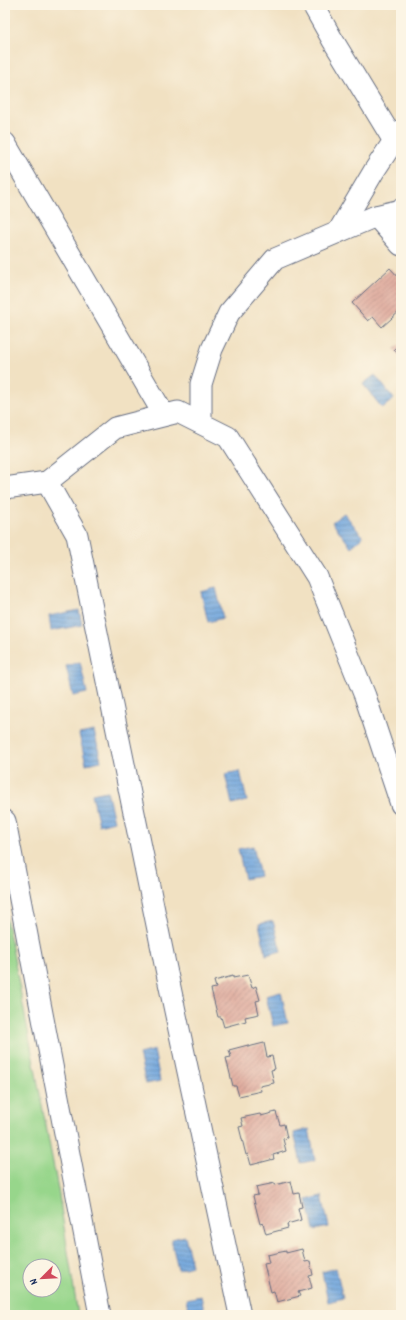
<svg xmlns="http://www.w3.org/2000/svg" width="406" height="1320" font-family="Dekko,sans-serif">
<defs>
<pattern id="water-rules" width="6" height="5" patternUnits="userSpaceOnUse"><rect width="6" height="5" fill="#6fa5dd"/><path d="M0 2.5h6" fill="none" stroke="#5a87b6"/></pattern>
<pattern id="building-hatch" width="6" height="6" patternUnits="userSpaceOnUse"><rect width="6" height="6" fill="#e0ac9e"/><path d="M-1 1l2-2M0 6l6-6M5 7l2-2" fill="none" stroke="#b58c84"/></pattern>
</defs>
<rect width="100%" height="100%" fill="#fcf5e5"/>
<filter id="ink" filterUnits="userSpaceOnUse"><feTurbulence type="fractalNoise" baseFrequency=".025" numOctaves="2"/><feDisplacementMap in="SourceGraphic" scale="8" xChannelSelector="R" yChannelSelector="G"/><feConvolveMatrix kernelMatrix="1 2 1 2 8 2 1 2 1" color-interpolation-filters="sRGB"/></filter>
<filter id="wash" filterUnits="userSpaceOnUse"><feTurbulence type="fractalNoise" baseFrequency=".012" numOctaves="4" result="noise"/><feDisplacementMap in="SourceGraphic" scale="16" xChannelSelector="R" yChannelSelector="G"/><feGaussianBlur stdDeviation="0.9" result="paint"/><feColorMatrix in="noise" values="0 0 0 0 0 0 0 0 0 0 0 0 0 0 0 0 0 1.4 0 .05"/><feComposite in="paint" operator="in"/></filter>
<g filter="url(#wash)">
<rect width="100%" height="100%" fill="#f1e1c2"/>
<path fill="#97d68b" stroke="#598274" fill-rule="evenodd" d="M5,911l53,278 20,126h-73zM30,1266h24v24h-24z"/>
<g fill="url(#water-rules)" stroke="#456a9e">
<path d="M375,375l19,24 -12,9 -19,-24z"/>
<path d="M344,513l19,24 -12,10 -19,-25z"/>
<path d="M216,588l7,30 -15,4 -7,-30z"/>
<path d="M79,610l3,15 -31,6 -2,-15z"/>
<path d="M80,662l7,31 -14,3 -7,-30z"/>
<path d="M94,731l7,30 -15,3 -7,-30z"/>
<path d="M240,771l7,30 -15,3 -7,-30z"/>
<path d="M107,791l7,30 -15,4 -7,-31z"/>
<path d="M253,846l7,30 -15,3 -7,-30z"/>
<path d="M273,921l8,30 -15,4 -7,-31z"/>
<path d="M281,992l7,31 -15,3 -7,-30z"/>
<path d="M154,1050l6,31 -14,3 -7,-30z"/>
<path d="M309,1129l6,31 -14,3 -7,-30z"/>
<path d="M322,1196l7,31 -15,3 -7,-30z"/>
<path d="M185,1236l7,30 -14,4 -7,-31z"/>
<path d="M336,1268l7,30 -15,4 -6,-30z"/>
<path d="M201,1296l4,19h-16l-3,-16z"/>
</g>
<g id="blocks">
<g fill="url(#building-hatch)">
<path d="M390,268l11,12v30l-19,17 -9,-10 -5,4 -16,-18z"/>
<path d="M401,344v14l-7,-9z"/>
<path d="M248,975l4,13 4,-2 4,14 -4,1 3,13 -14,3 1,4 -22,6 -3,-10h-3l-7,-28 5,-1 -2,-7 19,-5v2z"/>
<path d="M264,1043l3,14 5,-1 3,13 -4,1 3,13 -14,3 1,5 -22,5 -3,-10h-3l-7,-28 5,-1 -2,-7 19,-5v2z"/>
<path d="M276,1112l4,13 4,-1 3,14 -4,1 3,12 -13,4 1,4 -23,6 -3,-11 -2,1 -7,-28 4,-1 -2,-8 19,-4 1,2z"/>
<path d="M291,1181l3,13 5,-1 3,14 -4,1 3,12 -14,4 1,4 -22,6 -3,-11 -3,1 -7,-28 5,-1 -2,-8 19,-4v2z"/>
<path d="M302,1249l3,13 5,-1 3,14 -4,1 3,12 -14,4 2,4 -23,6 -3,-11 -3,1 -7,-28 5,-1 -2,-8 19,-4v2z"/>
</g>
</g>
</g>
<g filter="url(#ink)">
<use href="#blocks" fill-opacity="0" stroke="#666d81" stroke-width="1"/>
<g fill="none" stroke-linecap="round" stroke-linejoin="round">
<g stroke="#666d81" stroke-width="23">
<g id="street">
<path d="M313,5l19,34 62,102"/>
<path d="M5,143l159,272"/>
<path d="M376,216l25,29"/>
<path d="M338,232l36,-61 27,-41"/>
<path d="M201,423v-39l11,-35 17,-36 46,-54 101,-43 25,-6"/>
<path d="M47,482l30,53 88,429 75,351"/>
<path d="M5,488l42,-6 68,-54 63,-16 50,25 89,140 48,119 36,108"/>
<path d="M5,821l95,494"/>
</g>
</g>
<use href="#street" stroke="#fff" stroke-width="21"/>
</g>
</g>
<rect width="406" height="1320" fill="none" stroke="#fcf5e5" stroke-width="20"/>
<g transform="translate(42 1278) rotate(246)"><circle r="19" fill="#fcf5e5" stroke="#a2a6af"/>
<path d="M0-3L7 15L0 10L-7 15Z" fill="#d1495b"/>
<text y="-6" font-size="11" font-weight="bold" text-anchor="middle" fill="#1b2f5e">N</text>
</g>
</svg>
